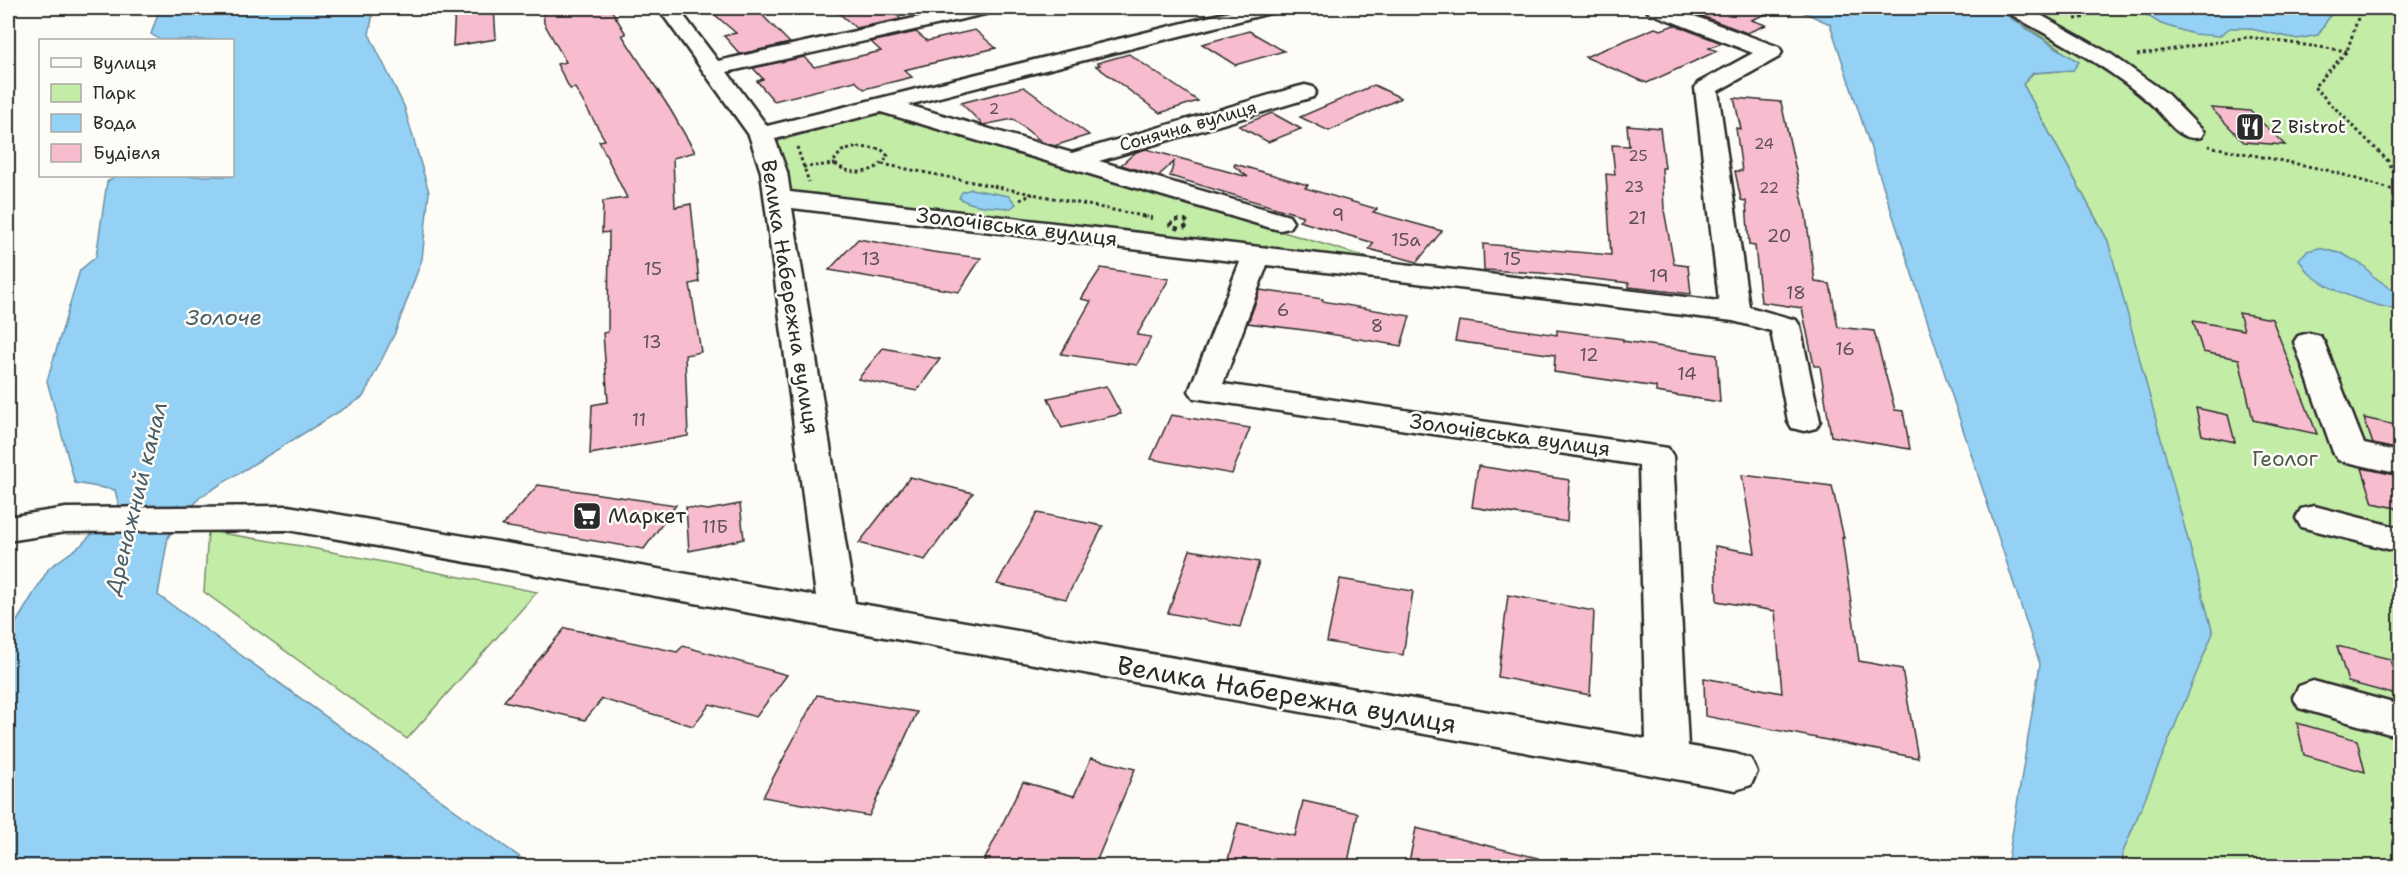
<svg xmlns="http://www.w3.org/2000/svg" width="2408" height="874" font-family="'Shantell Sans',sans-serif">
<rect width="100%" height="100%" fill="#fdfcf7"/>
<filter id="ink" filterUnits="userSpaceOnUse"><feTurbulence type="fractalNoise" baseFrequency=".0167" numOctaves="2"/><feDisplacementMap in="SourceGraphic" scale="12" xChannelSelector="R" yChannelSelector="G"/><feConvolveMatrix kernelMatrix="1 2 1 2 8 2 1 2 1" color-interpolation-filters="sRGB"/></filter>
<g filter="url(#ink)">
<g fill="#c3eca7" stroke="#778c69" stroke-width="1.5">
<path d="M1995,8h405v858h-278l-14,-625 -85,-157 10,-11 40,-3 -13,-22z"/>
<path d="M893,114l506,153 -613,-71 -15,-49 10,-7 94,-25z"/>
<path d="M208,531l93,15 236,46 -130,147 -203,-147z"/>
</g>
<g fill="#94d1f4" stroke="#6a8fa4" stroke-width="1.5">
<path d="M160,8h214l-5,26 35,72 25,86 -7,67 -27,74 -32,64 -163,100 -32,40 -10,58 374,271h-524v-230l41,-68 32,-23 38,-39 -4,-16 -40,-7 -28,-102 33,-111 16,-13 11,-75 8,-6h117v-136h-72l-9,-6z"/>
<path d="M1794,8h201l84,54 -6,8 -40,3 -10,11 85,157 105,392 -90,219 -1,14h-115l33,-202 -210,-640z"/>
<path d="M2135,8h200l-17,27 -20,4 -52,-11h-16l-11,8 -26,-2 -32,-10z"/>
<path d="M971,189l38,7 7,8 -5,4c-17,-1 -38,-1 -52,-10l3,-6z"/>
<path d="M2319,248l24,6 21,12 9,10 27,19v15c-27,-4 -69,-18 -90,-36 -5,-4 -8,-10 -11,-15l8,-8z"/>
</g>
<g fill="#f7bdcf" stroke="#2b2b2b" stroke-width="1.5">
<path d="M455,8h39l2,31 -43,7z"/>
<path d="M543,8h67l16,26 -4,1 48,74 25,43 -22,6 2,49 16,-3 8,78 -9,2 11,68 -16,3 3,81 -98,18 2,-49 16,-3 -5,-69 5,-1 1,-100 -7,1 1,-32 24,-3 -28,-57 6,-1 -30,-52 -5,1 -13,-25 9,-2 -22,-39z"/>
<path d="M707,8h48l35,35 -50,11 -16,-18 12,-3z"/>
<path d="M833,8h54l14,11 -45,9z"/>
<path d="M1719,8h60v1l-28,11 15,5 -19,8 -48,-18z"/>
<path d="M1674,25l48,18 -13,5 8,3 -70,32 -62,-26 70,-29 6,2z"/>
<path d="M975,30l21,18 -92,22 8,7 -48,12 -9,-8 -81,20 -17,-20 6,-2 -10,-11 51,-11 10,10 67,-16 -10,-9 45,-10 11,9z"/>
<path d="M1249,31l35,20 -49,14 -33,-21z"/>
<path d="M1129,54l38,26 31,21 -38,12 -64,-47 4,-1 -3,-2z"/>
<path d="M1374,85l27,13 -72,33 -29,-14z"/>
<path d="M1024,87l65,48 -35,11 -12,-4 -29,-23 -30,6 -22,-22z"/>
<path d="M1734,98l47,4 25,114 9,66 15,2 8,43 36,4 21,79 8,1 7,38 -79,-13 -11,-70h-6l-12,-58 -41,-6 -6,-56 -6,-1 -3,-44 -5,-1 -6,-29h7l-6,-43 5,1z"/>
<path d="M2211,108l39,3 35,34 -41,-3z"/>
<path d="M1272,113l29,16 -33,13 -29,-16z"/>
<path d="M1627,125l33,3 5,40h-3l2,42 10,54 14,2 3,28 -62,-7v-4l-88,-10 -57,-3 -1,-26 128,11 -5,-81 9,1 -3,-30 17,1z"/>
<path d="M1146,149l102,28 -14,-11 1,-2 73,21 -3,3 72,21 -4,3 69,19 -25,31 -48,-13 5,-6 -75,-22 4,-5 -133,-40 4,-14 -16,14 -37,-11 15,-13z"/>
<path d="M858,239l75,13 48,6 -22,34 -130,-22z"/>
<path d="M1101,268l68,11 -32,56 14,2 -14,28 -76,-11 30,-53 -10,-2z"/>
<path d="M1260,290l63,9 -1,2 88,15 -9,30 -89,-15 -64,-8z"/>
<path d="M2239,313l33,6 45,115 -64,-14 -14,-61 -36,-7 -10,-31 51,9z"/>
<path d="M1459,321l98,14v-5l66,9v2l94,14 3,47 -64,-10v-5l-102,-15 1,-17 -100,-14z"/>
<path d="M883,348l57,11 -23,32 -59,-12z"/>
<path d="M1106,386l15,28 -59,14 -14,-30z"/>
<path d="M2196,408l32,7 7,27 -33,-7z"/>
<path d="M1171,415l79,13 -18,46 -81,-15z"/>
<path d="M2364,418l36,8v24l-27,-6z"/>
<path d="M1478,466l91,14 -2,42 -95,-15z"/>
<path d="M2362,468l38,8v36l-2,1 -2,-5 -23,-5z"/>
<path d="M1742,475l90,11 12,52 -2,-1 17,124 43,8 16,89 -213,-42 -1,-38 78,15 -7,-82 -58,-10 -2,-55 40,7z"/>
<path d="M910,477l63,16 -48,67 -66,-17z"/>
<path d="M538,485l61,9 77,11 -32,44 -142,-23z"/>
<path d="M740,504l4,35 -55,12 -3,-44 22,3z"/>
<path d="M1037,513l66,13 -37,73 -69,-15z"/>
<path d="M1190,550l69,12 -19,65 -72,-14z"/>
<path d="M1340,579l73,12 -10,64 -76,-13z"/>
<path d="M1508,595l86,16 -4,84 -92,-18z"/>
<path d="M565,628l112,24 6,-6 104,29 -31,42 -46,-13 -17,22 -91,-27 -17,21 -81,-19z"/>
<path d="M2337,646l53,13 10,37 -52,-14z"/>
<path d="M817,695l100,17 -48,104 -106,-19z"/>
<path d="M2297,723l60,17 8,32 -61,-17z"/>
<path d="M1091,758l44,11 -41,98h-92l-18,-6 39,-79 51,14z"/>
<path d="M1303,801l55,12 -11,54h-121l12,-44 57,13z"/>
<path d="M1416,828l122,30 -1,9h-129z"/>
</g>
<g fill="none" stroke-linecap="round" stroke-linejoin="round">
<g stroke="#2b2b2b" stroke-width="5">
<g id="minor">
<path d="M658,8h20l40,53 242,-53h35l-3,4 -7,2 -258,58 40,54 477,-118h33l-3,4 -366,93 164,48 225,-66 8,-2 8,2 3,5 -3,5 -214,64 190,55 4,6 -4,6 -9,2 -9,-2 -390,-116 -106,27 12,33 3,20 929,109 -24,-213 3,-5 55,-30 -105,-41 -3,-4h27l107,39 3,5 -3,5 -61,34 31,216 47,13 4,6 20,95 -4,7 -12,3 -12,-3 -4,-7 -17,-90 -38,-10 -466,-56 -44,119 445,64 5,8 15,290 48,8 15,5 6,13 -6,13 -15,5 -1448,-260 -222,2 -58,9v-24l58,-9 222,-2 528,90 -55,-424 -12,-37zM792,208l448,54 -51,129 5,7 445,67 7,274 -791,-136z"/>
<path d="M2004,8h24l84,47 54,38 38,39 -3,5c-23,6 -35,-20 -50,-33 -42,-38 -96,-64 -144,-92z"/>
<path d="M2309,333l11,3 4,6 40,102 36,8v22l-62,-14 -5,-8 -39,-110 4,-6z"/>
<path d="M2314,506l86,22v24l-99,-25 -5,-9 5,-9z"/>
<path d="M2313,681l87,24v32l-101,-29 -6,-11 6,-11z"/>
</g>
</g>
<g stroke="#2b2b2b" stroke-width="3" stroke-dasharray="3 3" stroke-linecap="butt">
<path d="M2356,8l4,4 -13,39 -33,36 74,74 12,20"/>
<path d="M2075,19l12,-2"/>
<path d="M2137,55l111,-18 99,14"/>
<path d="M2208,146l119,24 73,22"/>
<path d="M797,147l12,35"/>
<path d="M858,147l23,2 7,7c-11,18 -36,21 -53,8v-5l7,-8z"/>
<path d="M882,164l266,53"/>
<path d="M803,167l32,-3"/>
<path d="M1020,200l13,-6"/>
</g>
<g stroke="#2b2b2b" stroke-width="4" stroke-dasharray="4.5 4.5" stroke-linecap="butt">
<path d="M1141,216l11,2"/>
<path d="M1175,220h10l4,4c-6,6 -12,6 -19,1z"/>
</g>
<use href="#minor" fill="#fdfcf7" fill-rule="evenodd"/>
</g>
</g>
<defs>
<g id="restaurant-square" transform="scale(1.5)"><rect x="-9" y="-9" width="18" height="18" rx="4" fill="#2b2b2b" stroke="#fdfcf7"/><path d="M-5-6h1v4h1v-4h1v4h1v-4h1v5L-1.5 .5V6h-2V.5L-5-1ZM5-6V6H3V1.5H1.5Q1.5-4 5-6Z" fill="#fff"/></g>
<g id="supermarket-square" transform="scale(1.5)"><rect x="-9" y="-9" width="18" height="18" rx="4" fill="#2b2b2b" stroke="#fdfcf7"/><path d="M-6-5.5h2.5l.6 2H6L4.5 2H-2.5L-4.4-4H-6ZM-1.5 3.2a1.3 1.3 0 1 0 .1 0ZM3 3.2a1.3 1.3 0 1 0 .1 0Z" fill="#fff"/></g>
</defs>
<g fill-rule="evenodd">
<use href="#restaurant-square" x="2250" y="127"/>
<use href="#supermarket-square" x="587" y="516"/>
</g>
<g text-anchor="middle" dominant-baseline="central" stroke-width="5" stroke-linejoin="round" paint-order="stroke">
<g font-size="15" fill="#5e5054">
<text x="994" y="109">2</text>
<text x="1764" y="144">24</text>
<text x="1638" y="156">25</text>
<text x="1634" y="187">23</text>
<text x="1769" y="188">22</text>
</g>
<g font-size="18" fill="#2b2b2b" stroke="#fdfcf7">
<text transform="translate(1188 126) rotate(-16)">Сонячна вулиця</text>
</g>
<g font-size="18" fill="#2b2b2b" stroke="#fdfcf7" text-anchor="start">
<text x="2271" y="127">Z Bistrot</text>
</g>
<g font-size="18" fill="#5e5054">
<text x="1338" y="215">9</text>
<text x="1637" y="218">21</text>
<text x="1779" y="236">20</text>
<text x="1406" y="240">15а</text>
<text x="871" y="259">13</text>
<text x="1512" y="259">15</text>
<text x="653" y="269">15</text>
<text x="1659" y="276">19</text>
<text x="1796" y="293">18</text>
<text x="1283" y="310">6</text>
<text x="1377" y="326">8</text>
<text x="652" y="342">13</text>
<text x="1845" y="349">16</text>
<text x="1589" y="355">12</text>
<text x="1687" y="374">14</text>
<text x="639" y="420">11</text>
<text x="715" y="527">11Б</text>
</g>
<g font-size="21" fill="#2b2b2b" stroke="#fdfcf7">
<text transform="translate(1017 227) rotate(7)">Золочівська вулиця</text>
<text transform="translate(790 297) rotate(81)">Велика Набережна вулиця</text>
<text transform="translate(1510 435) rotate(8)">Золочівська вулиця</text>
</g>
<g font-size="21" fill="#515b4a" stroke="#fdfcf7">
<text x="2285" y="459">Геолог</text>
</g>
<g font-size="21" fill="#2b2b2b" stroke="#fdfcf7" text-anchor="start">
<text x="608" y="516">Маркет</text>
</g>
<g font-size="22" font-style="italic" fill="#4a5d67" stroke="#fdfcf7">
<text x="224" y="317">Золоче</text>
<text transform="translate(136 498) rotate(-76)">Дренажний канал</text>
</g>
<g font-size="26" fill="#2b2b2b" stroke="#fdfcf7">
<text transform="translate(1287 694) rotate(10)">Велика Набережна вулиця</text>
</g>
</g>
<rect width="2408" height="874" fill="none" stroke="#fdfcf7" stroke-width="30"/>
<rect x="15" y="15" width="2378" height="844" fill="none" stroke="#2b2b2b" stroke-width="2" filter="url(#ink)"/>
<rect x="39" y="39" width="195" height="138" fill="#fdfcf7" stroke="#a9a8a5" stroke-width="1.5"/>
<rect x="51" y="58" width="30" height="9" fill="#fdfcf7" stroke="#a9a8a5" stroke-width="1.5"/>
<text x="93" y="69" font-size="18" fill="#2b2b2b">Вулиця</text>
<rect x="51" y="84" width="30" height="18" fill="#c3eca7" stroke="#a9a8a5" stroke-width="1.5"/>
<text x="93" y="99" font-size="18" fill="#2b2b2b">Парк</text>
<rect x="51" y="114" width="30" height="18" fill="#94d1f4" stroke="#a9a8a5" stroke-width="1.5"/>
<text x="93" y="129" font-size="18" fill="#2b2b2b">Вода</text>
<rect x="51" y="144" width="30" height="18" fill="#f7bdcf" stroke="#a9a8a5" stroke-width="1.5"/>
<text x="93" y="159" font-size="18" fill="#2b2b2b">Будівля</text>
</svg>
